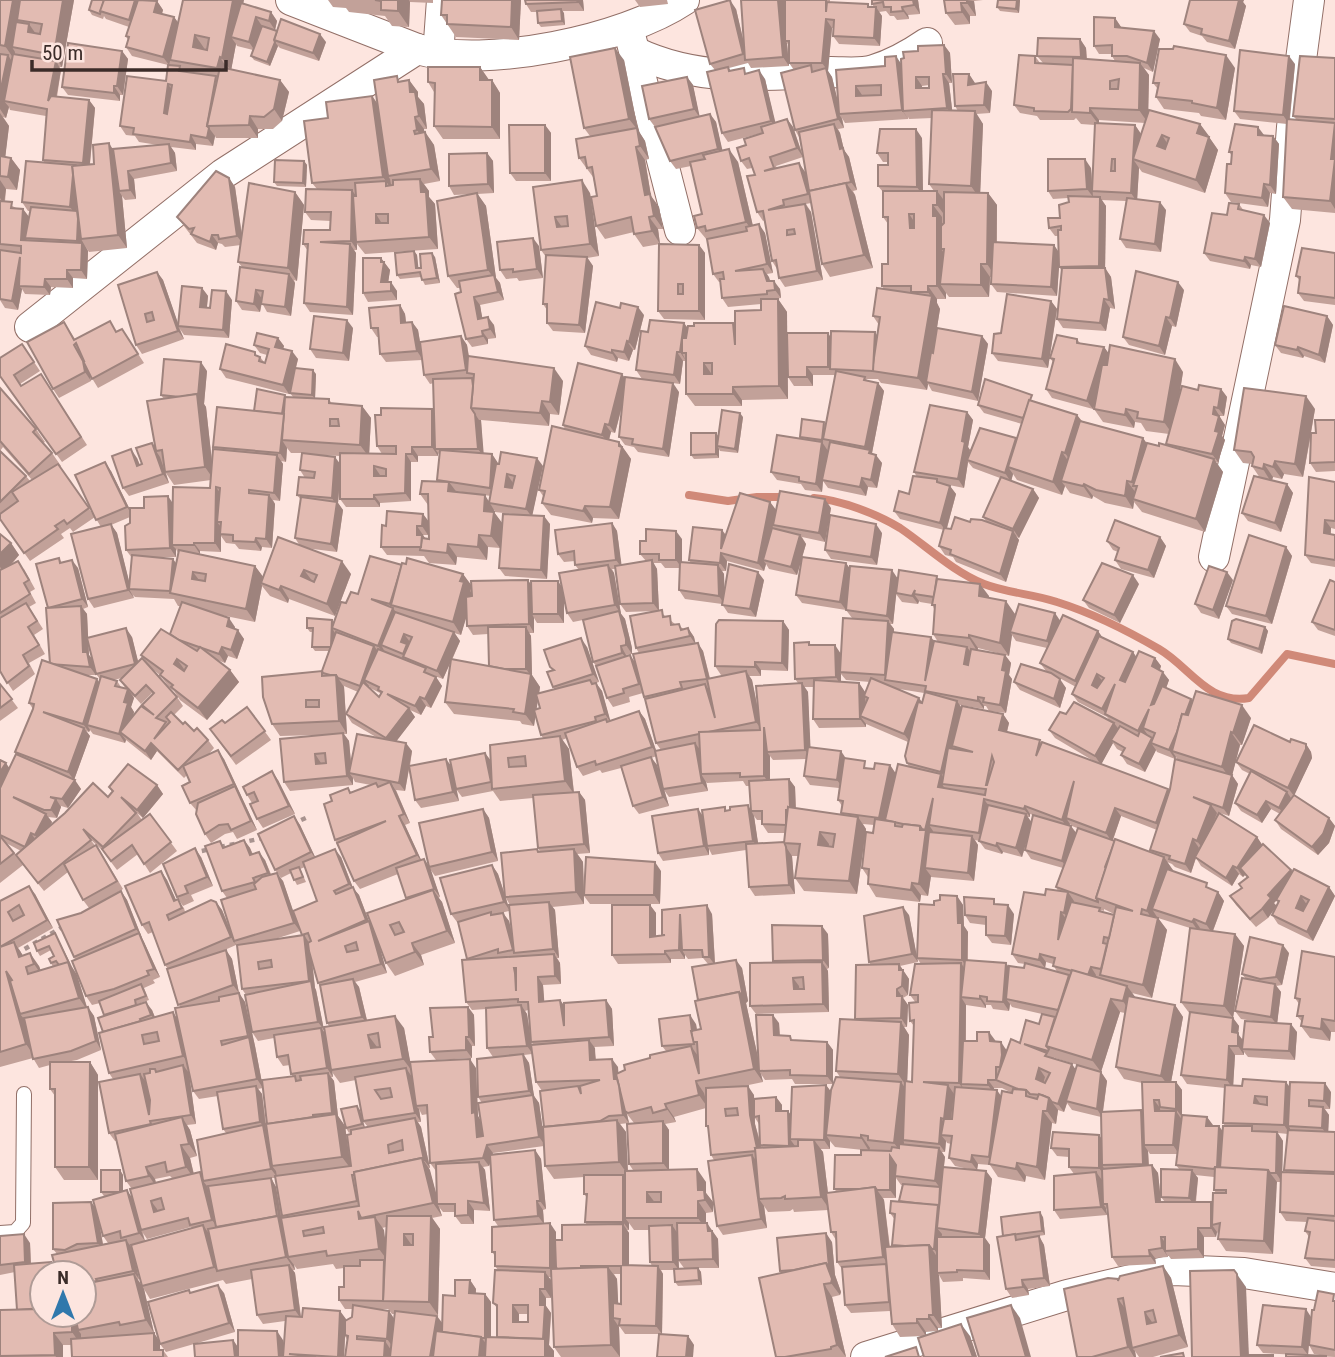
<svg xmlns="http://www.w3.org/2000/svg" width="1335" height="1357" font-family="'Roboto Condensed',sans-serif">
<rect width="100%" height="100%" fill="#fde5df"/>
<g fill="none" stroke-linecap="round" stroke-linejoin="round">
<g stroke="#d08978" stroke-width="8">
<path d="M689,495l39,6 29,-4h30"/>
<path d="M814,498c27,2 63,16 86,30 28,19 52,43 84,56 23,9 50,10 73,18 35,11 71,29 102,47 31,18 49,56 90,49l38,-44 48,10"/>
</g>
<g stroke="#926f67" stroke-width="16">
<path id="service" d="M0,1233l15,-1 8,-9 1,-129"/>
</g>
<g stroke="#926f67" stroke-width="32">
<g id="minor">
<path d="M291,0l126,49c69,20 207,-9 267,-49"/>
<path d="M631,39l49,191"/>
<path d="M635,52c62,30 129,24 196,20 14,0 31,2 43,-2 19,-6 37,-16 53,-27"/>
<path d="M438,55l4,-55"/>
<path d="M30,327l193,-153 194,-125"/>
<path d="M1214,557l71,-337 7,-93 17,-127"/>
<path d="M866,1357l201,-62 106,-25 71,3 91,15"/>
</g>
</g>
<g stroke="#a8938f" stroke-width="4.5" stroke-dasharray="5 5" stroke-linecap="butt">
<path d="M292,824l16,-7"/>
<path d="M220,847l43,-9"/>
<path d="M192,853l19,-4"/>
<path d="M16,954l50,-29"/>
</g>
<use href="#service" stroke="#fff" stroke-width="14"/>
<use href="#minor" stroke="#fff" stroke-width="30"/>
</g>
<g fill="#c2a199" fill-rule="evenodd">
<path d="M0,0h74l-12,67h-3l2,3 -4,27 32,3 6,8 -5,56h4l19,-14 45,-5 -19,-3 -4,-6 -9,-1 -6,-9 46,-45 2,-16 -36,-9 -6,-9 2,-7 -2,-4 3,-9 -23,-8 -2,-3 -1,3 -11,-4 -3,-5 68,-9 6,9 -1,4 12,3 4,6 65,-19 28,8 6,9 -2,9 -11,-3 13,4 49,11 -7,19 -39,-13 -2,-2 -8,20 -16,-6 -3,-4 2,-6 -16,-4 -1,-2 -5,26 49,10 9,12 -7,29 -9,8h-15v9h-42l-1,-2 -2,10 -17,-2v6l-25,-3 4,6 2,18 -43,8 2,20 -11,1 -3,-4 5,52 -38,4 -6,-9 5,8 -1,28 -14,-1v10l-22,-1 -1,8 -25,-1 -3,-5 -4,21 -13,-2 -5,-8zM9,107l1,3 36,6 -3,44 1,2 -22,40 6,9h2l-1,6 -6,-8 -7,-1 -11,-6 1,-13 11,1 3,-20 -9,-12 -6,-1 4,-31 -6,-9 3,1z"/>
<path d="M328,0h105v3l-23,-1 -1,25 -17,-1 -7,-10 -36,-4 -3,-4 -13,-1z"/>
<path d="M521,0l-2,40 -63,-3 -15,-22z"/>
<path d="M525,0h58l1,11h-21l2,14 -24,2 -3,-4 -1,-11h-6l-5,-8z"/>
<path d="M635,0h32l1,4 -28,3z"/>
<path d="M784,0l1,19v-19h45v2l44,5 -2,-3v-4h46l2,14 -12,1 1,4 -12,1 -3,-4h-4l-4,-5 -7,1 3,4 -2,30 -41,-2 -6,-8v-8h-1l-4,43 4,6 6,27 -2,-34 65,-6 3,-6 14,-7 26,-6 6,8 2,30h-3l3,27 6,1 -3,-5 14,-32 6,10 17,7 -2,22 -14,1 7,10 -3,69h8l9,12v38l57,2 5,8 -1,-17h-3l-6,-8 11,-10 9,-16 -1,-4 -15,1 -5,-8 43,-23 1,17 3,-60 -14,-1 -5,-6 -2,2h-34l-3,-4 -17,-3 -6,-8 21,-49 5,7h3l-6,-7 43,-17 6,9 1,11 28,2 -3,-5v-2h-13l-5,-8 21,-28 6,9 39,12 -7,33 -9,-4 5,7 -1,39 52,10 18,26 -13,43 -63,-21 -3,-4 -2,31 29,11 -5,42 -35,-4 -6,-9 6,-38 -25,-1 5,6 -1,62 6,9 4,32 -5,-1 -4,23 -43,-3 -6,-9 5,-48 -3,-4v-4l-2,33 -60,-4 -6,-8v-7h-1l-1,20h-40l-3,-4v6h-9v4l3,6 -7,44 49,-17 6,8 -10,57 -46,-10 -4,-7 -1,6 -46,-7 -3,-4h-12l2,2 10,2 6,8 -12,62 10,10 -5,25 -9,-1 -2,9 -38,-8 -5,-7 -1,11 -17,-2 -4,-6 -24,-4 -6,-8 30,-33 -1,-2 26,-14 9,-46 -1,-2h-21v11h-19l-6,-9 -1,-37 1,59 -46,1v6h-47l-9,-12v-33h-3l-3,23 -38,-5 -6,-9 12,-38 36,-9 4,5 47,-3 26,-15v-6l-33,3 -6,-9 -2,-16h-1l-6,-8 -6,-34 -10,-12 5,-14 -11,-48 -15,3 -6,-8 -15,-34 -6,-8 38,-42 6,8 6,31 11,-2 6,8 6,29 16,11 15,64 12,7 8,40 -6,1 3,7 10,8 1,9 -8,1h5l9,13v21l44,5 47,-2 1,-11 -6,-9 11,-27 -2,-3 6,-22v-40l-5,-7v-25l-5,-6 10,-21v-3h-5l-6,-9 45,-15 1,53h11l-5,-7 3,-66 -23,1 -1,-2v2l-63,4 -3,-5 2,10 -6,1 2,4 4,17 5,7 8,33 -4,1 2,4 18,73 -43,9 -8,-13 -11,-61 -5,1 5,8 12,68 -38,7 -6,-9 -2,-9 -5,-8 -7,-41 -2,1 -6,-9 -2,-37 -3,-7 -5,1 -6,-8 5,-16 16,-12 -34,9 -6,-9 -7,-63 -5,-6 26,-55 8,35zM787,43l2,3v17l5,7 1,60 4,7 4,19 -10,-29 -6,-8 -12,4 -10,-44 -18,-6 -16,-2 -2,-3 19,-5 3,5 38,-2zM929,85v3h-7v-2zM1099,120l46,3 -4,11 -6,-9 -36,-2zM803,157l2,15 -6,-9 -22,5 -1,-2z"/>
<path d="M944,0h39l-9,1 2,15h-6v8l-15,1 -9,-12z"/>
<path d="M998,0h22l-1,13 -19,-2 -3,-4z"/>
<path d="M1190,0h54l-1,2 3,4 -11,43 -28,-7 -5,-6 -12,-4 -6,-8z"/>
<path d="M122,51l6,8 -5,36h-3v6l-52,-6 -6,-8z"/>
<path d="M1335,58v155l-43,-4 -9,-12 4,-73 -47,-5 -6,-8 61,-47 -5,55h6l-3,-3z"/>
<path d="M624,60l14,70 7,11 4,18 -4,1 6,36 8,11 4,22h-5l2,15 -17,3 -9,-13v-2l-29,7 -9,-13 1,-30 -4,-19 -14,-19 11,-22 -6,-8z"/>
<path d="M480,67l9,13h3l8,13v46h-57l-9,-13v-34l-6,-10z"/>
<path d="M1235,68l-9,52 -25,-4 -2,-3 -35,-4 -8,-12 1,-9 -4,-5z"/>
<path d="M409,80l9,12v5l6,7 3,25h-3v4l1,-1 9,13 6,36 -16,3 5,7v6l6,7 3,45 -73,5 -8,-10v6h-3l2,3 -3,62 -43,-3 -6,-9 4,-52 -5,-7 27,-14 1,-9 -20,-1 -6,-8 12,-23 -5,-6 16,-65 44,-22 6,8 22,-23z"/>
<path d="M545,125l6,8v48h-35l-6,-8z"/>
<path d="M1264,135l9,1 6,8 -3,50 -6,-1 -2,14 -37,-5 -6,-9 7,-37 -3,-4z"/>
<path d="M487,153l6,8 1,32 -17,1 9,12 10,72 4,5 4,17 -24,5 2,13 12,7 2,13 -8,1v5l-16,3 -6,-8 -5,-51h-4l-9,-12 26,-82 -20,1 -5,-9z"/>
<path d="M304,161l3,4 -1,22 -29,-1 -3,-4z"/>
<path d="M229,178l6,9 7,48 53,-43 9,13 -7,76 -3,-1 1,3 -4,33 -24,-4 -5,-9 -2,9 -18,-2 -6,-9 7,-33 -5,-6 3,-17 -16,2 -3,-3 -4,-1 -2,7 -19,-7 -20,-26z"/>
<path d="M533,187l57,6 9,63 -12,2 6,8 -8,67 -32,-2 -6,-8v-13l-4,-6 3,-47 -5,-7z"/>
<path d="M1239,204l5,7 26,12 -9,44 -10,-2 -1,4 -40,-8 -6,-8 23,-38z"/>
<path d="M699,245l6,8v67l-41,-1 -6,-8z"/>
<path d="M539,246l4,32 -24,3 -2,-3 -11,1 -6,-9z"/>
<path d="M414,251l3,4 1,13h3l14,-11 5,26 -15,2 -4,-8 -21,2 -3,-4z"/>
<path d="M1335,253v52l-31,-4 -6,-8 2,-12 -4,-5z"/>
<path d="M381,258l9,12 -2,12 9,9v9l-29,2 -5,-9z"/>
<path d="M157,272l6,8 15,44 24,-36 6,8 -1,11 3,1 22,-8 -3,38 -45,-3 -4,-6 4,10 -42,15 -6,-9z"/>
<path d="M1184,290l-8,37 -4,-1 -7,29 -36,-10 -6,-8z"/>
<path d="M1051,301l6,8 -9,59 -50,-7 -6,-8 9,-20z"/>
<path d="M400,305l5,9 1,8h6l6,8 2,12 41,-6 6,9 2,11 94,25 -4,34 -9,-1 -1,12 -68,-6 2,34h9l6,10 45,2 -11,49 18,9 -3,55 -42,-3 -6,-8 3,-37 -2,17 -12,-1 -1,13 -30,-3 -1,8 -27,-2 -5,-7 -37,-1 -6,-8 5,-21 37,-12 6,8 -1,-17 -8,-11 17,-13 3,-25 -2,-3v3h-20v6h-7v39l-31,2v4h-34l-6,-8v-18l-2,22 5,7 -6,42 -32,-4 46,26 -16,42 -46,-17 -1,4 -18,-7 -8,-10 -7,36 -39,-8 19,13v2l9,10 -7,20 -9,-3 -3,7 -10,-4 15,11 9,12 -32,38 -27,-20 -6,-9 -5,-4 -9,-12 -9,-7 26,29 6,9 -9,9 9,9 25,16 6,8 -6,7 16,4 33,71 -20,9 -4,-7 -8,2 -14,9 -6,-9 -8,-23 -7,-8v-21l-3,-7 -3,3 -27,-27 -6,9 -25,-20 -1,3 -32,-9 -3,-4 -1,2 -3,-1 4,5 -16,44 7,9 -13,19 -7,-2v1l-4,11 -9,-1 4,5 -2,4 58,-29 4,-5 -3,-5 48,-2 6,9 -20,24 -6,-5 5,7 8,-6 27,37 -27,22 -12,-19 -21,16 -15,-20 -13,-12 13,16 21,35 -22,13 20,-11 6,9 15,38 2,4 16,35 -7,3 2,3 -11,5 5,12 -11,4 14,6 3,7 18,-5 5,8 2,-13 -12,-38 -3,-4 -12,-33 -5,2 -6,-9 19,-54 6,9 9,20 8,8 1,4 31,-10 6,8 10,23 -5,-35 -5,-7 -2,-50 4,6 20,-7 6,8 3,6 12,6 6,14 12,7 10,30 24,-10 -12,-34 -5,2 6,13 -9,3 -6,-12 -10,5 -6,-8 19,-54 6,9 15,32h26l12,31 6,7 11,29 37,-25 -9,-25 -38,15 -6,-8 -19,-41 -3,-39 16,-13 3,4 20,-7 -16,-3 -2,-4v7l-63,6 -6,-9 35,-47 -39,1 -8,-12 50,-53 7,-20h-14l-3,-4 1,-15h-3l-3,-4 25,-8 2,2 12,-19 56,-38 61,9 8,12 60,-1 31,2 17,-17 -4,-5v-4l-11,1 -6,-8 54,-31 5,8 4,34 25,-4 -6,-7 42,-15v23l9,1 -2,-3 33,-30 4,5 44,-33 6,8 55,-2 -6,34 -23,-5 4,7 -4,13 44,6 4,6 48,9 41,1 50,17 -1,2 27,16v3l45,4 38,10 4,6 31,15 3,5 19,1 6,8 -1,4 9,10 -3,8 25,11 2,2 58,17 -9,27h-2l-8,30 6,9 -9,32 -9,-3 37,24 5,8 30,27 37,15 6,9 -22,45 -35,-17 -6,-9 6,-12 -1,-3 -3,3 -6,15 -12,9 -20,-22 -6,-9 12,-8 -3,-4 8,-7 -2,-2 -2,2 -4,-3 -7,12 -31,-20 -5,-8 -5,15 -16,-6 -3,-3 -5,-2 5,9 46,21 6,9 -11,30 22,3 9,12 -11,72 6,8 -1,8 5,6 16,-18 -18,-3 -6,-8 11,-32 -4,-5 47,-21 -7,32 -6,1 5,6 -4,31 20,9 -2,28 -47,-3 -4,-5v3h-9l-2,30 57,2 41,5 -1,17h-5l4,6 -1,17h7v136l-24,-2 -6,-8 4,-21 -4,-6 2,-9 -21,-1 -6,-9v-30h-4l-3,72 -47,-3 -8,-12v-5l-1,-2 -1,5h-12v21l-33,1 -3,-4v2l-13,1 1,6 -38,2 -6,-9 -4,-46 -2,-3 1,7 -47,4 -6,-9 20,-36 -5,-7v-10l-12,-1 -6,-8 48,-13 3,4 -1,-22 -29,-7 -5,-7 -3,9 -6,-2 -2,14 -4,-1 -7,57 -19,-4 -1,6 -27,-5 -8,-12 -12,-1 -1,6 9,1 6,8 -7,59 5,7v35l-27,-2v3l-20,1 -4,-7 3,53h-4v3l32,5 7,21h-53v-21l-24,1 -8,-13 -2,-13 -39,2 -6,-8 -3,-36 -5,-7 -1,-22 -5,-8 -3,-22 -34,2 -1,-3 -3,2 -22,1 -4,-6 3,22 -44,7 -6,-9 -3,-66 -3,-5 -2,-25 -3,-4v-18l-32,9 2,5 -11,2 4,6v40l37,12v11l7,9v10l-7,1v10l12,16 1,29h-21l3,4 1,13 -24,1 -3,-4 -1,-12h-13l2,4 -1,60 26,2 6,9 -35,-11h-34l-5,-7h-1l1,30h-59l-7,-10 -3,-70h-3l3,3v18h-5v8l5,7 -2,32 5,6 -209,6 2,-17 -2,-4 -1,21h-149l-1,-13 -28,8 -6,-8 29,-54 2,3h33l11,39 -41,12 39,-4 5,7 45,-7 1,7 1,-26 -22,3 -6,-9 -5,-36 -26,5 -3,-4 -73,19 -6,-10 10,44 -4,1 4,-1 6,9v8h3l5,7h-96v-12h-9v12h-63v-47l17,-1 -2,-37 -15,3v-39l30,7 1,21 24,5 2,-15 -4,-5 38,-47 3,4 12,-10h-2l-3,-4 19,-22 3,5v16l9,7v-9l-6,-8 -10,-40h-1l-6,-8 4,-54 -4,-6 -6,-41 1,-17 -4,-12 -8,2 -6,-9 -12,-39 7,-44 8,-5 -6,-8 -15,-28 -24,19 -21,-26 -23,18v-123l9,8 8,-14 -2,-2 18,-43 -4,-6 21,-40 -2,-55 11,-50 3,5 16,5 10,39 -5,2 4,5 1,24 44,-1 6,25 11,4 -8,-11 29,-21 11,-28h-3l-4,-7 -39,-2 -2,-2 1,3 -40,10 -6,-9 13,-72 -6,-10 -22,15 -3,-4 -9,6 3,4 -34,23 -30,-42v-131l36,41 9,13 -2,1 9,10 9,13 -1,1 35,50 16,-46 19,39 43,-7 37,-15 1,-8 -37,5 -8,-12 3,10 -40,13 -6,-8 14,-30 3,7 2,-1 10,-21 3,4 9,-48 -3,-4 46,-24 -3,33 2,3 6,56 3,-14 -2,-2 41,-36 32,-14h7l-3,-4 2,-10 -3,11 -63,-16 -6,-9 38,-13 2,1 5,6 2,-8 -7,-2 -6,-8 24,-7 6,8 -1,3 15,10 -2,9 20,6 -1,24 14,1 3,5 30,2 9,12 -2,36h13l-5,-8 4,-31 51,-6 2,3v-29l-4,1 -6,-9 -2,-15 -36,2 -6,-8 -2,-17h-1l-6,-9zM3,447l29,33 -2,1 -4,-5 -26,-25zM287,448l4,5h11l-2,17 5,8 -8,17 4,5 -6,38 5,8 -37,31 -8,-11 -55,-12v-3l21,1v-16l5,7 9,1 4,5 22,2 1,-4 10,1 3,-44 -2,-4 7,1 3,-37 -2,-3 5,1zM303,454l37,2v8zM455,491l36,5 -1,5 -34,-9zM494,510l1,2 18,2 -11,10 -8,-12zM130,517v6l-4,27 6,8 -3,24 -12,-49 -6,-8zM429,524v15l-4,-1 -2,-3h5zM176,549l2,4 -2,10 -3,-4 -16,-2h19zM727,561l37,10 2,-7 3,5 28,6 4,-14 -5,34 6,8 44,7 6,8 -11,36 -30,-9 -2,-3 -14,37 3,4 -39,31 -7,-34 -3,-4h12v-6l27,1 1,-41 -6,-9 -68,45 6,9h7l-18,3 -7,-27 -8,-8 -1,-6 -6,-9 -4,1 -9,-5 -16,-13 -2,-42 -4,-6h8l4,5h15l-1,22 6,9 37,5 6,9 28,4 8,-37 -40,11v-17l-2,-3h4zM612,569h4l4,35 6,8 31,-1 -21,37 3,5 -3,11 -6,-9 -3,1 -1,-1 6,-1v-6l-7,-29 -4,-5 -7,-41zM896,594l6,8 16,2 1,-3 1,1 12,2 2,5 -1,25 5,8 -4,-1 -3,-4 -37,-5v-3l-4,-5h3zM564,596l3,17 6,9 10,-2 10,42 4,5 10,31 6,9 17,-5 -1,-5 14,-4 3,6 10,44 5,7h-5l-11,-31 -6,-8 -29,10 -8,-30 -6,-8 3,-1 -12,-35 -37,20 2,3 1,17 2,3 -16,4 1,-7 -8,-12 -1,-39 -2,-3h5v-15l3,5h27zM466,617l1,9 6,9 15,-1 1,32 -37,-6 8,-19 -6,-8 7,2zM1012,635l4,6 31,7 -7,15 6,8 -32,11 6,8 40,18 6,-20 -12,-13 22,12 -4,7 6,8 29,15 3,4 -44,-7 -17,16 6,8 42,25 -56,-21 -34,-10 2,-9 -6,-9 -42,-7 -2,-2 25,4v-3h2l3,5 17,2 6,-34 -3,-4 2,-12 -6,-8 -27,-5v-2l31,8zM88,642l8,32 4,5 -1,3 -15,-7h12l-3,-15 -4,-5zM451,661l-6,41 9,12 66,7 2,3 12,2 1,-11 6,20 2,3 -52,23 -6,-8 -33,14 -42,-1 2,-15 -16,-10 19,-24 -5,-7 11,5 5,-9 5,2 11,-22 -6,-9 -7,-3 14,5zM841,674l5,6 24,2 -5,12v-2l-6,-9 -18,-1zM122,678l-2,2 6,9 -5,-2 -4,-6 -4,-1zM344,686l14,6 -12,22 6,9 24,14 -25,25 -2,-21 -5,-7h3zM369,686l1,2 10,5 1,1 -2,3 -11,-10zM804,687h10l-1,32 6,9 47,-1v-3l42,18 -1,21 2,4 -13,7 -6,-9 -16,4h-4l-24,-10 -36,-12 -2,-55zM899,689l25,4 -2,9zM152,693l1,1 -11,11 3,4 -12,8 1,-5 -3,-5 3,-9 -1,-3 8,9zM538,700l2,8 -4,1zM567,738l10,29 6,9 17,-6 2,3 19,-5 12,38 6,8 30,-8 -5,-16 5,7 39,-6 -2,-9 1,1 36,-2 3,5h3l2,23 -24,2 -2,-4 -22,9 -5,-7 -40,44 5,8 46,-6v-6l3,6 34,-5 3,37 6,9 40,-2 -3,-38h6l-3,22 9,13 53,3 7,-50 -2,24 6,9v7l8,13 44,5 1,-7 7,1 3,-20v1l43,4 4,-36 -3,-5 4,1 6,8 17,5 1,-2 19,5 7,-24 -4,17 6,9 32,9 -7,19 2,4 -13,4 -33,59 6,9 7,1 -1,4 -15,-1 -41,-6v-29l-4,-6 -1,-21 -6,-9 -17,4 -6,5 -17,53 -8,-43 -40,47 2,3 -16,54 1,1 -20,51 4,6 -7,7v-34l-6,-8 -33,-2 -14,-5 -1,-12 -20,39 -13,-59 2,-2 -6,-33 -27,-5 -3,-49 -49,21 -7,1v-23l-6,-8 -38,50 6,9 53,-1v-4h14v-4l3,4 15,-1 5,6 -10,36 3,29 -4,1 -1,-6 -34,22 4,5 -48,22v-6l-22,-7 -2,-13 20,-1 -2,-37 -6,-9 -42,6 -4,-6 -16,1 -1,-16 18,-1 -1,-21 -3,-5h2l-4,-48 -3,-3 32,-3v-8l6,8h70l1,-33 -77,19 -1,-28 -6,-8 13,-1 -5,-53 -6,-8h-5l-5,-43 -7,-9zM1113,743l4,6 6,3 -2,3 6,9 18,8 11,-22 1,2 18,7 1,-2 1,2 -8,32 -68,-27zM657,756l5,27 -5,-18 -6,-7zM770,756l3,4 33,-1 -2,17 6,9 29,3 -1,12 4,6v9l-46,-7 -1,-21 -6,-8 -19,1zM409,769l6,31 6,8 38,-7 -3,-12 6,8 31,-6 7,10 33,-3 5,50 2,4 -3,-3 -32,46 -7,-21 -6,-9 -41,49 6,8h2l8,38 -1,42 6,8 14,-1 1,39 6,9 -15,40 4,6 -2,17 -2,-4 -2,-48 -66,-6 -6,-34 -37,-8 -8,-33 -4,-5 32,-9 -9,-30 8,20 9,13 29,-11 -3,-10 34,-12 -13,-41 -4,-4 2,-1 -10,-28 5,7 63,-15 -9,-43 -6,-9 -54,57 -8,-6 -16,-35 5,-2 -14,-33 9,1zM1030,814l3,1 -2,7 -4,-5h3zM754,816l3,4h5v4l6,9h17l-1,9 -26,2zM1121,816l36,14 -7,20 2,3 -39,-13zM863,824l11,1 -1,8 -7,-1v-3zM1070,824l2,2 5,2 -1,5 -7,-8zM6,843l15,8 -5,4zM506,898l4,7 -1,5zM1104,909l10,5v1l-12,-3 -1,-2 3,1zM509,911l2,19 -2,-9 -6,-8 -11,2zM294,914l9,21 -31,5 28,-9zM1158,918l32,10 -9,74 9,12 -9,61 6,9 38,4 -2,35 2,3 -2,6 -4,-6h-6l-6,-9 -25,-2v-25l-6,-8h-5l12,-65 -8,-12 -40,-7 -3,-5 20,5 15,-68zM236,944l1,1 5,44 4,6 6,37 -7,-30 -6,-9 -7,-34 -6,-9 -6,2 16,-7zM917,958l4,6 -11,31 6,8 -6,18 4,5 -2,56 -5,-1 2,-46 -5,-8h3l1,-22 -5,-7 5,-3 1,-16 -9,-13 18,-4zM312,960l6,23 2,3 7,37 2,3 -4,7 -2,-3h1l-8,-40 -1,-2zM1046,962l7,2 4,8 -21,-6 9,2zM1010,1004l2,3 30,7 -3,10 -19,19 -13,7 -11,-8 -1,-2 -29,1v-36l20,3v-3h5l2,4 16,2zM528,1010l3,32 3,3h-2l-5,-31 -2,-3zM1120,1012l5,1 -9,54 8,12 18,4 1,29 -2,-2 -38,2 4,-31 -6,-9zM252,1032l6,9 16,-3 3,19 6,9 7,-1 1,9 2,3 -26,53 -5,-36 -4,-5 5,-1 -8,-42zM532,1054l4,28 6,9 2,36v12l-5,-36 -5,-7 -5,-33 -5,-8zM1055,1057v1l26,8 -5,3 -22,-10zM332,1072l8,11 16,-3 7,41 5,6h-3l-5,-17 -14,18 3,5 2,-1v34l-6,-40 -7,-10 -4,-35 -3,-4h2zM761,1074l4,6 27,-1 3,5h38l-2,8 -5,-7 -35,29 -9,-3v-6l-6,-8 -22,2v-4l-15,-8 24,-5zM189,1075l4,16 6,8 19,-3 5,33 3,4 -23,44 -3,-5 -6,2 -4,-16 7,-2 -7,-26 -3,-5 9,-1zM994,1088h8l10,5 -11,3 -7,-6zM419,1109l3,6 6,-1 2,49 6,8 1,27 -8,-30h1l-9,-41 -3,-5h3zM627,1114l7,9 -5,41 4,6 -5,1 -2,-39 -6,-8 9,-1zM755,1118l4,6 1,17 -5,-17zM1278,1133l10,1 -4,36 2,2h-4l1,-31zM830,1141l5,6 28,3 -2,5 -27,34 3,3 -9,1 -5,-41 -3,-3h10zM946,1141l1,2 4,1 -2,14 6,8 18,4 -29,-3 1,-10 -3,-5h3zM544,1146l1,20 9,13 30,-2v17l3,4 -2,24 2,3 -25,15h-6v-8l-12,-8 -1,-14 3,-1 -5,-50 -6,-9 -43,4 1,-1zM1148,1151l2,3h27l-1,11 3,4 -18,28 4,5h-4l-3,-29 -6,-8h-3zM491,1161l3,59 4,6 -6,26 3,4v10l3,4 -5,33 4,5v29h-6v-35l-6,-8 -9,-1v-4l-6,-9 -15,16 -13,27 -14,-8h10l2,-86 -8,-11 10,-2 -3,-9 4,5h12v4l6,8h13v-14l16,1 -5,-41 -2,-3 6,-1zM1195,1175l19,2v13l2,3 -3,12 -2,-3h-15l2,-24zM170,1176l3,3 -17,4 -1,-4zM271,1178h4l8,39h-1l-6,-30zM896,1178l5,7h1l-3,16 -9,12 5,7 -3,25 2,2h-4l-6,-47 -1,-2h13zM99,1222l4,14 5,7 -5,1zM629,1223l5,7h15l1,32 2,4 -23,-1v-32l-2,-3h2zM191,1227l1,1 -47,13 -2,-8 4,6zM386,1227v16l-4,-15zM131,1245l10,39 -3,-4 1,-1 -7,-31 -2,-2zM678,1260l6,8 -5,1zM333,1264l3,5 8,-1v19l-5,13 6,9h8l-1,8 -6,3 -6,-9 -39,5 -6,-43 -2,-3h2l-1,-5 3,4zM42,1273h42v42h-42zM614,1274h7v30l-3,-1 -1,-24zM376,1309h12l4,5h3l-1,5 -5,-8zM519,1314h9v8h-9zM937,1331l-11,4v-3z"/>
<path d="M644,315l-9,35h-2l-4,11 -11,-3 -1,4 -26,-7 -6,-9z"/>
<path d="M1327,316l6,9 -8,38 -21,-7 -1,2 -22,-5 -6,-8z"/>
<path d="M64,322l11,17 42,-7 5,-3 22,34 -46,25 -8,-13 1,6 -32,17 -6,-9z"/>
<path d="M353,328l-4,33 -33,-3 -6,-9z"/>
<path d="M1077,339l3,4 24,4 4,6 75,19 -4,25 19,-7 23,-1 6,8 -3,19h-4v2l5,7 -3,11 3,4 -7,22h-2l7,10 -18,60 -63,-20 -8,-10 -1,7 -28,-6 -12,-7 -1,3 -22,-6 -5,-7 -3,9 -45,-15 -4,-6 -2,7 22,8 6,9 -20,40 -3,-2 3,4 -13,42 -50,-20 -3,-5 -8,-2 -6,-9 5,-16 -44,-11 -6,-8 15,-17 8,-17 -3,-5 53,-60 6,8 -5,27 2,3 46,-12 1,1 5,-15 -38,-11 -6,-8 59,-3 40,13 5,6 61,17 4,6 12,2 8,-1 2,-11 -23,-3 -5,-8 -6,-1 -1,6 -31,-6 -9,-13 2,-8 -3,8 -41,-11 -6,-9 7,-27 -3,-4zM968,462l5,6 27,10 -17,39 3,4 -16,1 -19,7 -4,-1 9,-34 -7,-9 15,3z"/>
<path d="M22,344l18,27 -20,13 1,2 20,-12 46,71 -25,17 -62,-86z"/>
<path d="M625,377l54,15 -10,65 -31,-5 -4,-5 -9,-2 -6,-8 3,-30 -7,26 -4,-1 -2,8 10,2 12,17 -12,60 -26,-1 -1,5 -41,-8 -9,-12 1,-7 -4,-6 26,-61 -2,-4z"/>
<path d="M1315,409l-4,24h5l19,-13v51l-19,1 -6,-9 1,-29 -8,43 -19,-3 -2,5 -9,-2 -1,4 15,3 6,9 -12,39 -33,-11 -6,-8 18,-35 -8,-12v-2l-9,-1 -9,-13z"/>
<path d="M743,417l-5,36 -18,-2 -1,-2v9l-25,1 -3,-4 28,-17z"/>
<path d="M1335,482v47l-4,-1v6l4,1v32l-24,-4 -6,-8z"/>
<path d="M882,533l-5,32 -46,-6 -6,-9z"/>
<path d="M0,534l11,9 8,12 -8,10 13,4 11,20 -5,3 6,11 -7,4 14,22 -9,6 11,19 -16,9 6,11 -22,17 -13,-20v-101h1h-1z"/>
<path d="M1160,537l6,9 -12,32 -33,-9 -6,-9 3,-8 -5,-2 -6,-9z"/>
<path d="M1286,547l6,9 -20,68 -40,-10 -6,-8z"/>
<path d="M1233,580l-14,39 -18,-6 -6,-9z"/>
<path d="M1335,582v54l-17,-6 -6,-8z"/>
<path d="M1139,584l-19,39 -31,-15 -6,-8z"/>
<path d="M1265,627l3,4 -6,23 -31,-11 -3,-4z"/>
<path d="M0,684l18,24 -18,13z"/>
<path d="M247,707l24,33 -35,25 -26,-36 15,-6z"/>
<path d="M1290,742l16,2 5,8 1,6 -18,37 35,23 6,8 -6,17 -11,12 -37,-26 -6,-9 5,-6 -9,-5 -9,14 -21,-12 -6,-8 15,-29 -8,-4 -6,-8z"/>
<path d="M278,780l17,34 -32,14 -6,-9 -5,-16 -5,-8z"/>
<path d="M201,857l12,29 -22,9 3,6 -11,5 -6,-9z"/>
<path d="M35,894l18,34 -35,20 5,8 16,10 2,5 12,-4 -2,-4 3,-7 -3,-6 -11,6 -3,-5 18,-18 17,34 5,8 10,32 7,9 7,34 -24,10 -11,2h24l8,13v105h-34l-9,-13v-71l-5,-7v-24l-11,3 -6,-10 -33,9v-166z"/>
<path d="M1014,914l-3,31 -19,-2 -6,-8v-10l-16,-2 -5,-8z"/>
<path d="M828,934l1,34 -2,1 1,2 1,41 -73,2 -6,-8 24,-43 -1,-2z"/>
<path d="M1335,957v75h-4l-1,9 -20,-3 -9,-12 1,-4 -5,-6 2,-12 -4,-6z"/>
<path d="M468,1007l6,8 1,31h-3v12l-36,2 -6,-8 3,-15z"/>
<path d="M1043,1217l2,18 -27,4 21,-3 5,9 6,41 -22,3 1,6 -17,3 -6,-9 -3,-53z"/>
<path d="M832,1242l3,33 6,17 -1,3 -8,2 14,60h-70l5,-84 -1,-2z"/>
<path d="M1163,1266l8,12 17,69 -35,10h-14l-4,-6 1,6h-59l42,-77z"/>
<path d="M1334,1294l1,63 -72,-4 -6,-8 54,-28 3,-7zM1309,1345l5,9 11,2 -17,-1z"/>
</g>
<g fill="#9e837d">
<path d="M13,0h11l-7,20 3,5 -8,22 3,5 -1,7 -9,-13z"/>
<path d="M63,0h11l-12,67 -8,-12z"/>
<path d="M135,0h8l-8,28 -6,-8z"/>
<path d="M233,0h11l-7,39 -6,-2 5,7 -5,27 -9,-13z"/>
<path d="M398,0h11l1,2 -1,25 -11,-16z"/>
<path d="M512,0h9l-2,40 -8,-13z"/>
<path d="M577,0h6l1,11 -6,-9z"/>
<path d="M730,0l6,9 12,51h-1l-4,-6z"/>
<path d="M778,0h6l3,41h-2l2,2 2,23 -6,-9z"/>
<path d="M913,0h5l2,14 -6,-9z"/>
<path d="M967,0l7,1 2,15 -9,-13z"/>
<path d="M1017,0h3l-1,13 -3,-4z"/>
<path d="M1239,0h5l-1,2 3,4 -11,43 -6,-8z"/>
<path d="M157,1l6,9 -3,10 -6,-8z"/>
<path d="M961,3l9,13v8l-8,-12z"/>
<path d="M876,7l6,9 -2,30 -6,-8z"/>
<path d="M902,7l6,8 1,4 -6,-8z"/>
<path d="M561,9l3,4 1,12 -3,-4z"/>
<path d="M271,12l6,9 -2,9 -6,-9z"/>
<path d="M174,17l6,8 -11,40 -6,-8z"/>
<path d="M256,17l6,9 -7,25 -6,-9z"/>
<path d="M1115,18l6,9v8l-6,-8z"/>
<path d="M826,19l6,9 -4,43 -6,-8z"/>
<path d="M29,24l9,13 -10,-5z"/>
<path d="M1154,31l6,8 -7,33 -6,-9z"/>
<path d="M320,34l6,8 -7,19 -6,-8z"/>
<path d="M195,35l9,13 -2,12 -9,-13z"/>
<path d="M1080,39l6,9 1,18 -6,-9z"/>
<path d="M275,42l3,4 -8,20 -3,-4z"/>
<path d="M944,45l6,8 2,30 -6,-9z"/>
<path d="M615,48l9,12 14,70 7,11 4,18 -9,-13 -3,-17 -8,-10z"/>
<path d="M122,51l6,8 -5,36 -6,-9z"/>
<path d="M8,55l8,13 -12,33 5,6 -3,11 -6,-9v-16z"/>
<path d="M1226,55l9,13 -9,52 -9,-12z"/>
<path d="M896,56l6,9 1,46 5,8 -6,-9z"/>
<path d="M1289,56l6,8 -6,60 -6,-9z"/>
<path d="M220,57l8,13 -2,10 -9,-12z"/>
<path d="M56,61l5,9 -7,40 -6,-9z"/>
<path d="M1140,63l9,12 -1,48 -9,-13z"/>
<path d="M480,67l9,13v12l-9,-12z"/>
<path d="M826,68l6,9 9,37h-2l3,5 2,9 -6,-9z"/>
<path d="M759,70l6,9 12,50 -6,-8z"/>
<path d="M943,74l6,9 4,34 -6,-9z"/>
<path d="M969,74l6,9 -1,10 -6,-8z"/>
<path d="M687,77l6,8 7,33 -6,-9z"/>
<path d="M916,77l6,9v10l-6,-8z"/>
<path d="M280,80l9,12 -7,29 -8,-12z"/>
<path d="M409,80l9,12v5l6,7 3,25 -8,-13 -9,-24z"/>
<path d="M492,80l8,13v46l-8,-12z"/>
<path d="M986,82l6,9 -2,22 -6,-8z"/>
<path d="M168,84l6,9 -4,29 -6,-9z"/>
<path d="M114,86l6,9v6l-6,-8z"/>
<path d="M856,86l6,9v9l-6,-8z"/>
<path d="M372,96l9,13 7,67 2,3 2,11 -9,-13z"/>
<path d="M89,100l6,8 -6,64 -6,-9z"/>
<path d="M1090,108l9,12v5l-9,-12z"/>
<path d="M975,111l8,13 -3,75 -9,-13z"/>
<path d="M0,113l9,13 -5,42 -4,-5z"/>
<path d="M710,114l6,8 8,35 -6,-8z"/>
<path d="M250,116l8,13v9l-9,-13z"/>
<path d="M415,117l9,12 2,14 -9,-13z"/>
<path d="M787,119l6,8 10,30 -6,-9z"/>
<path d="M1335,123v86l-5,-8 1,-42z"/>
<path d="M834,124l6,9 4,17 5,7 8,33 -6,-8 -11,-33z"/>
<path d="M1200,124l9,12 -12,-3z"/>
<path d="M545,125l6,8v48l-6,-8z"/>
<path d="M1135,125l6,9 -8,25z"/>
<path d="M1258,127l6,8h-6z"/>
<path d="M209,128l6,8 -2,10 -6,-8z"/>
<path d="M916,129l6,9 1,58 -6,-9z"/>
<path d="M425,132l9,13 6,36 -9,-12z"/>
<path d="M191,135l5,9v6l-6,-8z"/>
<path d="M1162,135l8,13 -4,11 -9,-13z"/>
<path d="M1273,136l6,8 -3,50 -6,-9z"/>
<path d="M1209,137l9,13 -13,43 -9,-13z"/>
<path d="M109,143l8,13 2,35 3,5 5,52 -9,-13z"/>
<path d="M169,144l6,9 2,18 -6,-8z"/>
<path d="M636,147l9,13 6,36 8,11 4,22 -9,-13 -9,-21z"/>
<path d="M729,149l9,13 17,73 -9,-13z"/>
<path d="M487,153l6,8 1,32 -6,-9z"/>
<path d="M11,158l9,12 -3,20 -9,-13z"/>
<path d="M1085,159l6,9 2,29 -6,-8z"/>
<path d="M1133,159l6,9 -2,34 -6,-9z"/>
<path d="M304,161l3,4 -1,22 -3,-4z"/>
<path d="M799,163l6,9 9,30 -6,-8z"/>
<path d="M74,165l6,9 -4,41 -6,-8z"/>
<path d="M128,171l6,8 2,20 -6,-9z"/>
<path d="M229,178l6,9 8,57 -6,-8z"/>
<path d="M420,179l9,12v6l6,7 3,45 -9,-12 -8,-45z"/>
<path d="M0,180l6,9 -2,15 -4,-6z"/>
<path d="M582,180l8,13 9,63 -9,-12z"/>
<path d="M846,183l9,12 18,73 -9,-13z"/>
<path d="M1264,184l6,9 -2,14 -6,-9z"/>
<path d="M352,190l6,9 -2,43 1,2v6l-6,-9z"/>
<path d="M937,191l9,12v14l-9,-12z"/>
<path d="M295,192l9,13 -7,76 -9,-13z"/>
<path d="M477,193l9,13 10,72 4,5 4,17 -6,-8 -3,-12 -7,-10z"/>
<path d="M988,193l9,12 -1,72 -9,-13z"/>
<path d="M1100,197l6,9 -1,68 -6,-8z"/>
<path d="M1160,202l6,8 -5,42 -6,-8z"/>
<path d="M805,204l6,8 12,68 -6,-9z"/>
<path d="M933,205l9,12v7l4,5 -5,20 5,7 -6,28 6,9v6l-9,-13z"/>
<path d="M23,209l6,8 -4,21 3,3 -7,-1z"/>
<path d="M79,211l2,28 7,12 -1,28 -6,-9 1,-21 -5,-8z"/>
<path d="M376,214l8,13 -8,-4z"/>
<path d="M909,214l9,13 -8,1z"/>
<path d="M1264,215l6,8 -9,44 -6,-8z"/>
<path d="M555,217l9,13 -7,-3z"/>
<path d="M649,217l9,12 2,15 -8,-13z"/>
<path d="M759,224l6,9 8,40 -6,-9z"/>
<path d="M212,235l6,8 -2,7 -6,-8z"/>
<path d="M533,238l6,8 4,32 -6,-9z"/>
<path d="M350,244l6,9 -3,62 -6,-8z"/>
<path d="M699,245l6,8v67l-6,-9z"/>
<path d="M1054,245l6,9 -3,42 -6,-9z"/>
<path d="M414,251l3,4 2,18 -3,-5z"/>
<path d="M432,253l3,4 5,26 -3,-5z"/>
<path d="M20,257l-1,29 3,3 -4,21 -6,-9z"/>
<path d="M587,257l6,9 -8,67 -6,-8z"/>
<path d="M1245,257l6,8 -1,4 -6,-8z"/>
<path d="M381,258l9,12 -3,21 -6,-9z"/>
<path d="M981,264l9,13 -1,20 -8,-12z"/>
<path d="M1105,268l6,9 4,32 -6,-9z"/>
<path d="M763,269l6,8 4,13 -6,-9z"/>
<path d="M67,270l6,8v10l-6,-9z"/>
<path d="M157,272l6,8 16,46h-1l6,13 -6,-8z"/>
<path d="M289,274l6,9 -4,33 -6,-9z"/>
<path d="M45,279l6,8 -1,8 -6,-8z"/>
<path d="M774,281l6,8 1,9 -6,-8z"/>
<path d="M391,282l6,9v9l-6,-9z"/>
<path d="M1178,282l6,8 -8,37 -6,-9z"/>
<path d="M928,286l9,13v4l3,6 -12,73h-2l2,2 -1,6 -9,-12 13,-81 -3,-5z"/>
<path d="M202,288l6,8 -2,19 -6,-8z"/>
<path d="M256,290l6,9 -2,13 -6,-8z"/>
<path d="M226,291l6,9 -3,38 -6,-8z"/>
<path d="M474,297l6,8 4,22 -6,-8z"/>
<path d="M778,299l9,13 1,87 -9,-13z"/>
<path d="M1104,299l6,9 -4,23 -6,-8z"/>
<path d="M1051,301l6,8 -9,59 -6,-9z"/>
<path d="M400,305l5,9 2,17 -6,-8z"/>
<path d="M638,307l6,8 -9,35 -6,-8z"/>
<path d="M1327,316l6,9 -8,38 -6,-8z"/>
<path d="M488,317l6,8 2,13 -6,-9z"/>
<path d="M1166,317l6,9 -7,29 -6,-9z"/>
<path d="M347,320l6,8 -4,33 -6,-8z"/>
<path d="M412,322l6,8 5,30 -6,-9z"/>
<path d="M684,323l6,9 -4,21h-4l4,8 -6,-9z"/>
<path d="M482,331l6,8v5l-5,-8z"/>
<path d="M875,332l6,9 -8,30z"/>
<path d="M828,333l6,9 -4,27 -2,-2z"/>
<path d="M461,336l6,9 4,28h-3l-2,-3z"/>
<path d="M982,336l6,8 -10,57 -6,-9z"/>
<path d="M278,338l6,8 -3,9 -6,-8z"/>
<path d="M627,341l6,9 -4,11 -5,-9z"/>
<path d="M1104,347l6,8 -17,54 -6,-8z"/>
<path d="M1298,347l6,9 -1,2 -6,-8z"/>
<path d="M612,350l6,8 -1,4 -5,-9z"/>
<path d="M292,351l6,8 -9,35 -6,-9z"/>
<path d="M677,352l6,9 -3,23 -6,-9z"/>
<path d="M1175,359l8,13 -10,63 -9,-13z"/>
<path d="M83,361l6,9 2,11 -6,-9z"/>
<path d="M201,362l6,9 -3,33 2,3 8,73 -9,-13 -8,-73z"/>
<path d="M704,363l9,13 -9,-2z"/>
<path d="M807,367l6,8v11l-6,-9z"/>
<path d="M554,368l9,13 -4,34 -9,-13z"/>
<path d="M313,370l3,4 -1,25 -3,-4z"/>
<path d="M622,374l6,8 -13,51 -6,-8z"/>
<path d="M673,383l6,9 -10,65 -6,-8z"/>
<path d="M878,383l6,8 -12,62 3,5 1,-3 6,8 -5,25 -6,-8 4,-19 -10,-14z"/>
<path d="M733,387l9,13v6l-9,-12z"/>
<path d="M1221,389l6,8 -3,19 -6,-8z"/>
<path d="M285,395l3,5 -6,40 5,8 -1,14 -6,-9 2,-37z"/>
<path d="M1306,396l9,13 -12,68 -8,-13z"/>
<path d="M542,401l8,13 -1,12 -9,-13z"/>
<path d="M362,406l9,12 -2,39 -9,-12z"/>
<path d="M1214,407l11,18 -3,11 3,4 -7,22 -6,-8 3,-23 -2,-17z"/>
<path d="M432,409l6,8 -3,32 3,4v3l-6,-9z"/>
<path d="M1126,409l9,13 -1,6 -9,-13z"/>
<path d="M967,412l6,8 -5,27 2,3 -3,10 1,2 -4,26 -6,-9 4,-38z"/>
<path d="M740,413l3,4 -5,36 -3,-4z"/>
<path d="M475,414l4,6h2l3,37 -6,-8z"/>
<path d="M1077,415l9,12 -12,39 -9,-13z"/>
<path d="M605,424l6,8 -3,11 -6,-8z"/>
<path d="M716,433l3,4 -2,9 2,3v9l-3,-4z"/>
<path d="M1016,438l6,8 -14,21 5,7 -2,8 -6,-9z"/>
<path d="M1143,438l9,13 -15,35h-2l-3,-4z"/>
<path d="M619,442l12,17 -12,60 -9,-12z"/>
<path d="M822,442l6,9 -6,29 1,1 -1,11 -6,-8z"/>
<path d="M152,443l6,7 -2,1 4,6 9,26 -6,-9z"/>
<path d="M412,447l6,9v6l-6,-8z"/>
<path d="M131,449l6,9 6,16 -6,-8z"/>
<path d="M1062,452l9,13 -10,16 4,5 -3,9 -9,-13z"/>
<path d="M406,454l5,8v39l-6,-8z"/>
<path d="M492,454l6,9 -2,33 -6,-8z"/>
<path d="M277,455l6,9 -3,37 -6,-8z"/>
<path d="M335,457l6,8 -3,38 5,7 -6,42 -6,-8 5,-39 -4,-7z"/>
<path d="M537,458l6,8 -11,51 -6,-8z"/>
<path d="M1214,459l9,13 -18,60 -9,-13z"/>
<path d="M1275,461l9,13 -2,5 -9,-12z"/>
<path d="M105,462l6,9 22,45 -6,-9z"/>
<path d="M1264,464l9,13 -2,5 -8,-13z"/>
<path d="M374,466l6,9v10l-6,-9z"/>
<path d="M507,474l6,9 -2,12 -6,-8z"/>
<path d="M862,478l6,9 -2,9 -6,-9z"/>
<path d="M1127,481l9,12 -3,6 1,3 -1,7 -8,-13z"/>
<path d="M449,482l9,12 -10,-3z"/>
<path d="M1084,484l9,12 -1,3 -9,-13z"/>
<path d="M1287,484l6,9 -12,39 -6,-9z"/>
<path d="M950,486l6,8 -10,37 -6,-8z"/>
<path d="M216,487l6,9 -5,26 4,5v25l-6,-9z"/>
<path d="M1033,489l6,9 -20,40 -6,-9z"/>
<path d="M269,495l6,9 -3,44 -6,-9z"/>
<path d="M374,495l6,8v4l-6,-8z"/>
<path d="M485,495l9,15 -1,7 1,-5 9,12 -3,24 -9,-12 -7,-25z"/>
<path d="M168,496l6,9 -2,40 4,4v8l-6,-9z"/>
<path d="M825,499l6,9 -6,34 -6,-9z"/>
<path d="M770,502l6,8 -10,51 -3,-1 3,4 -2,7 -6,-8z"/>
<path d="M585,506l8,12 -1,5 -9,-12z"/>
<path d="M423,514l6,8 -1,13 -6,-9z"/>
<path d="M544,516l6,8 -3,55 -6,-9z"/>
<path d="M1325,520l6,8 -1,14 -6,-9z"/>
<path d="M612,523l5,8 5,37 -6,-8z"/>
<path d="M111,524l6,9 14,56h-2l5,9 -6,-8z"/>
<path d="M876,524l6,9 -5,32 -6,-8z"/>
<path d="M417,526l6,9 5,8 -11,-8z"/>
<path d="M722,530l6,9 -7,10z"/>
<path d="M676,531l6,8v29l-6,-8z"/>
<path d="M1013,531l6,9 -13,42 -6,-8z"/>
<path d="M479,535l9,12 -1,13 -9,-13z"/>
<path d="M800,535l6,9 -9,31 -6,-8z"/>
<path d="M1160,537l6,9 -12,32 -6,-8z"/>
<path d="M256,538l6,9 -1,4 -6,-9z"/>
<path d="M11,543l8,12 -15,17 -4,-5v-13z"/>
<path d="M194,543l6,8v3l-6,-9z"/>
<path d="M448,544l9,13 -1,8 -9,-12z"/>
<path d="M1286,547l6,9 -20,68 -6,-8z"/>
<path d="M721,553l6,8 -1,10 -6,-8z"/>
<path d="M173,559l6,9 -9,23z"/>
<path d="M72,560l6,8 10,39 -6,-8z"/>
<path d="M652,560l5,9 2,42 -6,-8z"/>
<path d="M342,561l9,13 -16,42 -8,-12z"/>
<path d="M846,563l6,9 -6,38 -6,-8z"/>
<path d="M608,565l6,8 7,41 -6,-9z"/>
<path d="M718,565l6,9 1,31 -6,-9z"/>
<path d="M255,566l9,12 -3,5 1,3 -7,36 -9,-13z"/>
<path d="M304,570l9,12 -12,-6z"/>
<path d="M892,570l6,9 -5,45 -6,-8z"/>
<path d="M193,572l9,12 -10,-5z"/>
<path d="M758,572l6,8 -8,37 -6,-8z"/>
<path d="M1227,572l6,8 -14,39 -6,-9z"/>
<path d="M463,574l9,12 -2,5 3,4 -12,40 -8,-13 7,-41z"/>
<path d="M1133,575l6,9 -19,39 -6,-8z"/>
<path d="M528,580l6,9 -2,25 2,4v15l-5,-9z"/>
<path d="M558,581l6,9v33l-6,-9z"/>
<path d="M980,584l9,12 -1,12 -9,-12z"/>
<path d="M281,586l8,13 -1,4 -9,-13z"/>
<path d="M915,590l-1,4 5,7 -1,3 -6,-8z"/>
<path d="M1006,601l9,13 -3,19 -2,-1 2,3 -3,21 -9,-13z"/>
<path d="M81,606l6,8 2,41 4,5 3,15 -6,-8 -7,-15z"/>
<path d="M393,608l6,9 -18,28 4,7 -1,2 -6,-8z"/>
<path d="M619,611l6,8 7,29v6l-6,-9z"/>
<path d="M1055,613l6,9 -8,28 -6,-9z"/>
<path d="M229,618l6,9 -2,7 -6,-8z"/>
<path d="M783,621l6,9 -1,41 -6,-8z"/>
<path d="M888,621l6,8 -3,52 -3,-1 -3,-5z"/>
<path d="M526,627l5,9 1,39 8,12 -6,39 -9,-12 6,-38 -5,-7z"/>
<path d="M1265,627l3,4 -6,23 -3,-5z"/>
<path d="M126,628l6,9 9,36 -6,-9z"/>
<path d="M332,628l3,5 -1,18 -3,-4z"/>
<path d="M688,628l6,9 2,8 -6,-9z"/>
<path d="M238,630l6,9 -7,20 -6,-9z"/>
<path d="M1098,631l6,9 -23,49 -6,-8z"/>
<path d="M454,632l6,9 -17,38 -6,-8z"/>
<path d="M404,634l6,8 -6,15 -1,-3 -2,-12z"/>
<path d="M969,635l9,13 -1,3 -8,-13z"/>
<path d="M931,637l6,9 -12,35z"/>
<path d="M581,638l6,9 12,35 -6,-8z"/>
<path d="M698,643l5,8 9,37 -5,-9z"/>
<path d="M835,645l6,9 -1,18 1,2v12l-5,-9z"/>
<path d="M374,646l6,8 -16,26 5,6 -3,8 -6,-8z"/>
<path d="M621,646l5,9 2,6 -6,-8z"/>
<path d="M222,647l6,9 -3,7 -6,-9z"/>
<path d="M967,647l6,8 -3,17 -6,-8z"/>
<path d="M1133,652l6,9 -13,27 -6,-8z"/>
<path d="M630,655l6,9 9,28 -6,-8z"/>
<path d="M1005,655l6,8 -2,12 3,4 -6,34 -6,-8 2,-35z"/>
<path d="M1155,658l6,8 -3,8 -6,-8z"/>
<path d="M177,659l9,13 -12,-8z"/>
<path d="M755,662l6,8v6l-6,-9z"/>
<path d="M230,670l9,12 -32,38 -9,-12z"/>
<path d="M746,671l6,9 10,50 -6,-8z"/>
<path d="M1163,672l6,8 -12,33 -6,-8z"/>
<path d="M1097,674l6,8 -5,12 -6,-9z"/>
<path d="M336,675l8,12 3,47 -8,-13z"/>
<path d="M436,677l6,9 -11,22 -6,-9z"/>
<path d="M97,679l6,9 -16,37 3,5 -1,2 -6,-8z"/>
<path d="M1060,679l6,9 -6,20 -6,-9z"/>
<path d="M596,683l6,8 9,32 -6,-9z"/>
<path d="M802,683l6,9 3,66 -6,-8z"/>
<path d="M859,683l6,9 1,26 -6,-2 6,8v3l-6,-8z"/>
<path d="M705,684l6,9 4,25z"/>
<path d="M1115,684l-9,30 -4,-5z"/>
<path d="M128,689l6,9 -3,9 3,5 -7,25 -7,-5 6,8 -1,3 -6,-9 5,-32z"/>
<path d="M420,697l6,9 -5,9 -6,-9z"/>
<path d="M978,697l6,9v3l-6,-8z"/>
<path d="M919,698l6,8 -15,36 -6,-8z"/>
<path d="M1191,699l6,9 -25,43 4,6 -1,2 -6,-9z"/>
<path d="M957,701l6,9 -11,36 2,4 -7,30 -6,-8z"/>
<path d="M1242,705l9,13 -9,27 -9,-12z"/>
<path d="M409,708l6,9 -23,30 -6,-9z"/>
<path d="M1149,709l-6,19 4,6 -3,6 -6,-9z"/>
<path d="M639,711l6,8 13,37 -6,-9z"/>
<path d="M1003,714l6,9 -4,16 -6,-9z"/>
<path d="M1114,723l6,8 -9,9 2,3 -12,22 -6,-9z"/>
<path d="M764,727l3,25 3,4v29l-6,-9z"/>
<path d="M84,728l6,8 -16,44 -6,-8z"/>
<path d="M1231,732l9,13 -9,35 -9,-13z"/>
<path d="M343,733l6,8 3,33 -3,-1 4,5v7l-6,-9z"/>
<path d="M560,736l9,13 5,45 -9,-13z"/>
<path d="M1152,738l6,8 -7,-3 5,7 -11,22 -6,-8z"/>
<path d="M151,743l6,8 -6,9 -6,-9z"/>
<path d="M406,743l6,8 -7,40 -6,-8z"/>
<path d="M695,743l6,8v23l5,8 2,9 -6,-8z"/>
<path d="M1306,744l5,8 1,6 -18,38 -6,-8z"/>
<path d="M218,750l6,9 33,71 -6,-9z"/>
<path d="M841,751l6,9 -4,28 -6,-8z"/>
<path d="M485,753l6,8 6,29 -6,-8z"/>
<path d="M315,754l6,9 -5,1z"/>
<path d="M651,757l6,8 12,41 -6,-9z"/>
<path d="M446,759l6,8 7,34 -6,-9z"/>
<path d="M6,763l6,9 -12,18v-18z"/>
<path d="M890,765l6,9 -11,53 -6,-9z"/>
<path d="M272,771l6,9 17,34 -6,-8z"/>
<path d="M941,774l6,9 -5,1 3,5 -7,-2z"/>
<path d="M1232,775l6,9 -9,32 -6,-8z"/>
<path d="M789,779l6,8 1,31 -6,-8z"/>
<path d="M75,780l6,9 -13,19 -6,-9z"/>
<path d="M1074,781l-8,37 4,6 -2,5 -6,-9z"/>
<path d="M390,782l6,9 14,32 -6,-9z"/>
<path d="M157,785l6,9 -20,24 -6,-8z"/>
<path d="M1168,789l6,9 -12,34 -6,-9z"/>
<path d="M579,792l6,8 5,53 -6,-9z"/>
<path d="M1287,792l6,9 -8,15 -6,-8z"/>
<path d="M933,798l-4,27 4,6 -8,37 6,8 -3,20 -9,-12 1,-54v-4l5,4z"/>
<path d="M56,799l5,8 -4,11 -6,-8z"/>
<path d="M984,799l6,9 -5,34 -6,-9z"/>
<path d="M1266,801l5,8 -9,14 -5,-8z"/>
<path d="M748,805l6,11 5,33 -6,-8z"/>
<path d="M1211,805l6,8 -14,36 -6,-8z"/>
<path d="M1025,806l5,8v3l-6,-8z"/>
<path d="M1115,808l6,8 -9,26 -6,-9z"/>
<path d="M483,809l6,9 9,43 -6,-9z"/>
<path d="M698,809l6,9 3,28 2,3v6l-5,-9z"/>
<path d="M46,814l6,8 -11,22 -6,-9z"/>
<path d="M1026,814l6,9 -10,34 -6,-9z"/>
<path d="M294,816l6,9 17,36 -6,-9z"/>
<path d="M399,816l6,9 18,39 -6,-9z"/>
<path d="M858,817l8,12 -9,65 -8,-13z"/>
<path d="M1329,818l6,8 -6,17 -11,12 -6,-8z"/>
<path d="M1071,826l6,8 -9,36 -6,-9z"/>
<path d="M820,832l9,12 -2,14 -9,-13z"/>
<path d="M31,833l6,9 -12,5z"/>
<path d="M972,836l6,9 -4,36 -6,-8z"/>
<path d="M1257,837l6,9 -23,22 5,7 -2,2 -6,-9z"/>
<path d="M1193,839l6,9 -8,25 -6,-9z"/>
<path d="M244,840l6,8 6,16 -6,-9z"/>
<path d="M997,843l6,9 -1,2 -6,-8z"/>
<path d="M786,847l6,9 3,38 -6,-9z"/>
<path d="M195,848l6,9 12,29 -6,-9z"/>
<path d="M335,849l6,8 12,31 6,7 11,29 5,6 12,43 -6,-9 -11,-39 -4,-5 -11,-28 -6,-8z"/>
<path d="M574,849l9,13 1,42 -8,-12z"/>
<path d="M259,852l6,8 8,21 -5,-8z"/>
<path d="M1164,857l9,13 -14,42 -7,-3 5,8 -2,7 -8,-13z"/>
<path d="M424,859l6,8 10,30 -6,-8z"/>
<path d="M655,862l6,9 -1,33 -6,-9z"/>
<path d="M492,865l6,9 12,37 -6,-9z"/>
<path d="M1233,866l6,8 -7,12 -6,-8z"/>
<path d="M1291,870l6,8 -23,25 3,3 -9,12 -6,-9 6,-14z"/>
<path d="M161,871l6,9 13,29 -6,-8z"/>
<path d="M277,873l6,8 17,50 -6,-8z"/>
<path d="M912,883l9,12 -1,7 -9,-12z"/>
<path d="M29,886l6,8 18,34 -6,-8z"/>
<path d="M1329,887l6,9 -22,45 -6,-9z"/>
<path d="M433,890l9,12 13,41 -8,-12z"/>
<path d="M121,891l6,9 15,38 -6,-9z"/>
<path d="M1068,892l6,9 -4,20 -6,-8z"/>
<path d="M1218,892l6,9 -12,32 -6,-9z"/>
<path d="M957,896l6,9 1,21 4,6 -1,36 -5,-8 -4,-37z"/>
<path d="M1301,896l6,9 -5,11 -6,-8z"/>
<path d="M216,902l6,8 14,35 -5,-8z"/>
<path d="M549,902l6,8 4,48 -6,-9z"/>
<path d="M650,905l6,8v32l-6,-8z"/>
<path d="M707,905l5,9 3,51 -6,-8z"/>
<path d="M1008,905l6,9 -3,31 -6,-9z"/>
<path d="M903,907l6,8 9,47 -6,-8z"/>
<path d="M1061,912l6,8 -9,20z"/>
<path d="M503,913l6,8 8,32 -4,-3z"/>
<path d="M680,914l2,36 3,5v4l-6,-9z"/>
<path d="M1158,918l9,12 -15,68 -9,-13z"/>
<path d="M1194,919l6,9 -2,3 -6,-9z"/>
<path d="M822,926l6,8 1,34 -6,-8z"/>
<path d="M55,933l17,34 5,8 11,36 -9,-13z"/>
<path d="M139,933l5,9 16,35 -6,-8z"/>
<path d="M1235,934l9,12 -11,72 6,8 -1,8 6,8 -2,7 2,3v3l-6,-9 -6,-14 1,-14 -9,-12z"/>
<path d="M304,935l6,9 5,44 1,2 8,40 -6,-8 -7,-39 -2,-2z"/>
<path d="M14,942l8,12 5,13 -8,-10z"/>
<path d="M412,943l9,12 3,10 -9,-13z"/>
<path d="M1283,945l6,8 -7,32 -6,-8z"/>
<path d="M226,950l6,9 7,34 -6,-8z"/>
<path d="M665,951l6,8v4l-6,-9z"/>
<path d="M30,953l9,13 4,11 -9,-13z"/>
<path d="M554,954l6,9 1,21 -6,-8z"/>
<path d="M1040,954l6,8 -1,6 -6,-8z"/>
<path d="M736,960l6,8 6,33 -2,2 15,68h-2l2,3 2,8 -9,-13 -15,-77z"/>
<path d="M822,962l6,9 1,41 -6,-8z"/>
<path d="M961,963l6,9 -6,25 5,8 -1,79h-4l4,8 -6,-9z"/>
<path d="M1006,963l6,8 -6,28 4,5 -1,7 -6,-9z"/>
<path d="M899,964l10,15 -1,16 -6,-9z"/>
<path d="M1091,967l5,8 -2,8 -6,-8z"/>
<path d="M6,971l9,12 5,31 5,6 10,37 -9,-13z"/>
<path d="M538,977l5,8 2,25 -6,-8z"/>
<path d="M793,978l6,8 1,12 -6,-9z"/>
<path d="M353,979l6,8 9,38 -6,-8z"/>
<path d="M1275,984l6,8 -4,33 -6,-8z"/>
<path d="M1127,986l9,12 -5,16 -8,-13z"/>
<path d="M897,989l11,16 -1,22 -6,-9 -4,-22z"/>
<path d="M239,993l6,9 10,44 8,42 -6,-9 -8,-42z"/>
<path d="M980,996l6,9v3l-6,-9z"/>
<path d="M1111,999l9,13 -19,60 -9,-12z"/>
<path d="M560,1000l6,8 -2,18z"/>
<path d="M606,1000l6,9 2,37 -5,-9z"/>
<path d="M146,1002l6,8 5,13 -6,-8z"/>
<path d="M521,1005l6,9 6,40 -6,-8z"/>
<path d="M1175,1005l8,12 -13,71 -9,-12z"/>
<path d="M88,1007l6,9 7,34 -5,-9z"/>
<path d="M468,1007l6,8 1,31 -6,-9z"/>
<path d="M173,1012l8,13 11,43 -9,-12z"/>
<path d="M690,1015l6,9 3,20 -2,-2h-4z"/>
<path d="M773,1015l6,8 1,21 -6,-9z"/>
<path d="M395,1016l9,12 8,43 -9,-12z"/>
<path d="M1322,1019l9,13 -1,9 -9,-12z"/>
<path d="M901,1022l8,13 -2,52 -9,-13z"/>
<path d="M1291,1024l6,8 -2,28 -6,-9z"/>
<path d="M321,1028l6,8 6,41 -6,-9z"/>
<path d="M989,1032l6,8 1,10 -6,-9z"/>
<path d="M368,1035l9,12 3,14 -9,-13z"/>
<path d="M466,1037l6,9v12l-6,-8z"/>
<path d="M589,1040l6,8 1,21 -6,-9z"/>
<path d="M827,1042l6,8v34l-6,-8z"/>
<path d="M1001,1042l6,9 -1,24 -6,-8z"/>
<path d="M691,1046l9,13 -1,15z"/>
<path d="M1229,1046l6,9 -2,34 -6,-9z"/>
<path d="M523,1054l6,9 5,33 5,7 6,42 -6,-8 -5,-38 -5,-8z"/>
<path d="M470,1059l6,9 2,48 3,5 2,24 -6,-8 -5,-24z"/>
<path d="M612,1059l6,8 1,14 10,42 -6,-8 -9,-36z"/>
<path d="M90,1062l8,13v105l-9,-13z"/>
<path d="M1072,1064l6,9 -12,28 1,2 -3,9 -6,-8z"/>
<path d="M183,1065l6,8 7,51 -5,-9z"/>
<path d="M406,1068l6,9 4,29 3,3 2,13 -6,-9z"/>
<path d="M1039,1068l6,9 -3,10 -6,-8z"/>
<path d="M1101,1072l6,9 -5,36 -5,-8z"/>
<path d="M328,1073l6,8 4,35 7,10 6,43 -9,-12 -10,-44z"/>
<path d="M140,1074l6,8 8,38 -5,-5z"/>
<path d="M988,1080l6,8v6l-6,-9z"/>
<path d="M696,1081l8,12 4,15 -9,-13z"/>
<path d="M901,1082l9,13 -7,45 1,2 -1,13 -9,-12z"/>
<path d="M1176,1082l6,8v27l-6,-8z"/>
<path d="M1286,1082l6,8 -4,36 2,2v6l-6,-9z"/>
<path d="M1325,1083l6,9 -1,17 -6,-8z"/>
<path d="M826,1085l6,8 -6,42 4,6v8l-6,-9z"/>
<path d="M948,1085l6,9 -4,33 -6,-8z"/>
<path d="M256,1086l6,8 4,35 3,4 3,33 4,5 1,6 -6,-8 -7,-42 -4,-5z"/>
<path d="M748,1086l6,9 1,29 9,35 -6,-8 -8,-36z"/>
<path d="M997,1090l6,9 -8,67 -6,-9z"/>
<path d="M1255,1096l6,9 -7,-2z"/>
<path d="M776,1097l6,8v15l-6,-9z"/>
<path d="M1049,1098l9,12 -2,14 -9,-13z"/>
<path d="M1154,1100l6,8 1,11 -6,-8z"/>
<path d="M665,1104l9,13 2,5 -9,-13z"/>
<path d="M357,1106l3,4 5,19 -3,-5z"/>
<path d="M1323,1107l6,8 -1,21 -6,-8z"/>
<path d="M1141,1110l6,8 -3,27 4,6 1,21 -6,-8z"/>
<path d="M788,1111l6,8 -4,20 5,7h-6z"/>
<path d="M1043,1111l9,12 -7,57 -8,-13z"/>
<path d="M1176,1111l6,9 -3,34 -6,-9z"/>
<path d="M182,1117l8,13 7,26 -8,-12z"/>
<path d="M1207,1117l6,8 -1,9 -6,-8z"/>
<path d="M415,1118l6,9 9,41 -6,-8z"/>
<path d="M941,1118l6,9 -6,8 5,6 -1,11 -6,-8z"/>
<path d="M617,1120l9,12 2,43 -9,-13z"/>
<path d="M663,1121l6,9v41l-6,-8z"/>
<path d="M1219,1126l6,9 -2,39 -6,-4z"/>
<path d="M1277,1132l6,9 -1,41 -6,-9z"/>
<path d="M861,1135l9,13 -1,3 -8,-13z"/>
<path d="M1099,1135l6,9 -3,21 3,5v6l-6,-8z"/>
<path d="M814,1140l9,12 7,58 -9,-13z"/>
<path d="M181,1145l9,13 5,22 -9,-13z"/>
<path d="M487,1145l6,8 -4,13 -6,-8z"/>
<path d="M939,1148l6,9 -4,32 1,21 -3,-4 1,-18 -5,-7z"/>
<path d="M535,1150l6,9 5,50 -6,-8z"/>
<path d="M752,1155l6,8 1,36 5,7 3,22 -6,-9z"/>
<path d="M972,1155l6,9 -1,6 -6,-8z"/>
<path d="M890,1156l6,9v33l-6,-8z"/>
<path d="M422,1158l8,12 9,34h-2l2,3 3,9 -9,-13z"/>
<path d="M479,1162l6,8 5,41 -6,-8z"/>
<path d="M1017,1163l9,13 -1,6 -9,-13z"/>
<path d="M1152,1165l6,8 4,38 -6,-9z"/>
<path d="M146,1167l9,12 2,9 -8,-12z"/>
<path d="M697,1169l9,13v11l7,9v10l-15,-22z"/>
<path d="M120,1170l3,5v21l-3,-4z"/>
<path d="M1192,1170l6,8 -3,28 -6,-8z"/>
<path d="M1268,1170l9,12 -4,72 -9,-13z"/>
<path d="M986,1171l6,8 -7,59 5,7v35l-6,-9v-29l-5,-8z"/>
<path d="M200,1172l6,9h-3l4,5 11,42 -6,-8z"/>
<path d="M1096,1172l6,8 1,24 3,4 1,7 -6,-8z"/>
<path d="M623,1175l6,9 -4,34 4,5v7l-6,-8z"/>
<path d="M271,1178l5,9 12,70 6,8 1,5 -9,-13z"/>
<path d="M875,1187l9,13 8,69 -9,-12z"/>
<path d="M127,1190l6,9 8,31 4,11 -6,-8z"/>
<path d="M647,1192l9,12 -9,-2z"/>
<path d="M151,1201l6,8 3,11 -6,-8z"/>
<path d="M468,1201l6,9v14l-6,-9z"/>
<path d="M537,1201l6,9 1,14 -6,-8z"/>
<path d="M698,1201l8,12v17l-8,-12z"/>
<path d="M91,1202l6,8 7,41 -6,-8z"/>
<path d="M1211,1202l6,9 -5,14 5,7 -1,5 -5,-9z"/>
<path d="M938,1205l6,9 -7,14 5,6 -2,24 -6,-9z"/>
<path d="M1040,1212l3,5 2,18 -3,-4z"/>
<path d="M431,1216l9,13 -2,86 -9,-13z"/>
<path d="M375,1217l9,13 4,31 -9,-12z"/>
<path d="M550,1223l6,9v45l-6,-9z"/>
<path d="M707,1223l11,16 1,29 -6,-9z"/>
<path d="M623,1224l6,9v41l-6,-9z"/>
<path d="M203,1225l9,13 5,33 -3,-4z"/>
<path d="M672,1225l6,9 1,36 -6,-8z"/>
<path d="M1198,1228l6,9v21l-6,-9z"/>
<path d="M826,1233l6,9 3,33 6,17 -1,3 -9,-12 -5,-20z"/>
<path d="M24,1234l6,9 1,27 -6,-8z"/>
<path d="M404,1234l9,13 -9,-2z"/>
<path d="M1039,1236l5,9 6,41 -6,-8z"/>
<path d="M1161,1237l6,8 -2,6 3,6 -6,-9z"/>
<path d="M126,1240l6,8 7,31 -6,-8z"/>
<path d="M929,1245l9,13 -1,15 2,2 3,53 -9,-13z"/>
<path d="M1149,1250l6,8 1,6 -6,-8z"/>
<path d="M289,1265l6,8 6,46 -6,-9z"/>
<path d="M658,1266l5,8 -1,60 -6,-8z"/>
<path d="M1163,1266l8,12 17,69 -9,-12z"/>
<path d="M608,1267l9,12 2,40 -6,-1 6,9 1,30 -9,-12z"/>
<path d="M698,1268l3,4 1,13 -3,-5z"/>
<path d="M1234,1270l12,17 3,70h-8z"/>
<path d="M545,1272l6,8v18l-6,-9z"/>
<path d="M134,1274l10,15 10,44 -8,-13z"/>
<path d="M470,1280l6,9 -1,12 -6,-8z"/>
<path d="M1022,1280l6,9 1,6 -6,-8z"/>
<path d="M824,1284l8,13 14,60 -9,-12z"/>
<path d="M218,1285l6,8 11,39 -6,-9z"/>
<path d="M540,1289l6,9v8l5,7 -2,32 5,6v6h-9l-5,-52z"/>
<path d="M485,1294l6,8v45l-6,-9z"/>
<path d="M1118,1299l9,12 5,37 3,3 1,6h-2l-6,-10z"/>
<path d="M513,1305l6,9v16l-6,-8z"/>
<path d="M1011,1305l9,13 11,39h-5z"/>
<path d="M1306,1309l5,8 -3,38 -6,-8z"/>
<path d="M340,1311l6,8 -2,38h-6z"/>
<path d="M389,1311l6,9 -2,27 -6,-8z"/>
<path d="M1145,1312l9,13 -7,-1z"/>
<path d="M72,1315h8l-2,15 3,4v11l-9,-13z"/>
<path d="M929,1315l9,13v3l-9,-12z"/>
<path d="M437,1316l6,8 -5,33h-8z"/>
<path d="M917,1319l9,13v4l-9,-13z"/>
<path d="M961,1324l9,12 7,21h-4z"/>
<path d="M277,1331l6,9 2,17h-6z"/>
<path d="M54,1333l9,12v12h-7l-1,-2z"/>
<path d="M154,1333l6,9v15l-6,-7z"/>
<path d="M688,1336l6,9 -1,12h-7z"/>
<path d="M481,1337l9,12 -1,8h-10z"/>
<path d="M233,1340l6,9 1,8h-5z"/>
<path d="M385,1341l6,9v7h-7z"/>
</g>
<g fill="#e2bbb2" stroke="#9e837d" stroke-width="2" fill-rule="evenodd">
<path d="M0,0h13l-8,46 -5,-1z"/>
<path d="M20,0h43l-9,55 -42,-8 4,-25 13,2 -1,8 12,2 2,-10 -25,-4z"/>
<path d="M92,0h12l-4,14 -11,-4z"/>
<path d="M104,0h31l-6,20 -29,-9z"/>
<path d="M138,0l19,1 -3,11 20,5 -11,40 -37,-10 3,-10 -3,-1z"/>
<path d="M183,0h50l-11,58 -2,-1 -3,11 -47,-8zM195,35l14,3 -2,12 -14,-3z"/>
<path d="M375,0h23v11l-17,-1v-9z"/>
<path d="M442,0h70l-1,27 -64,-3v-9h-6z"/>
<path d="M525,0h52l1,2 -52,2z"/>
<path d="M730,0l13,54 -33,10 -15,-54z"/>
<path d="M741,0h37l5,57 -38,3z"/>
<path d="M785,0h41v12l1,-10 41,2v3h8l-2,31 -41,-2 1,-16 -8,-1 -4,44h-33v-22h-4z"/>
<path d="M872,0h41l1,5 -12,2 1,4 -12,1v-5h-7l-1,-5 -11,2z"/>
<path d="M944,0h23v3h-6l1,9 -16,1z"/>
<path d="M998,0h19l-1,9 -19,-2z"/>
<path d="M1190,0h49l-10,41 -28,-7 1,-5 -18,-5z"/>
<path d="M241,3l30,9 -2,9 -13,-4 -7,25 -18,-5z"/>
<path d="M561,9l1,12 -24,2 -1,-12z"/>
<path d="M1094,17l21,1v9l39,4 -7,32 -20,-7h-15v-11l-18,1z"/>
<path d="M281,19l39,15 -7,19 -39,-13z"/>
<path d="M262,26l15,5 -3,9 1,2 -8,20 -16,-6z"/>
<path d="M1038,38l42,1 1,18 -44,-1z"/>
<path d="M68,43l54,8 -5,35h-3v7l-52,-6z"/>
<path d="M944,45l2,29h-3l4,34 -44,3 -2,-52 3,-1 -1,-6 15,-1v-5zM916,77h13v11h-13z"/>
<path d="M1174,46l52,9 -9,53 -25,-5v-2l-36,-4 3,-14h-6l6,-34h14z"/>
<path d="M615,48l14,71 -45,9 -14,-71z"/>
<path d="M1240,50l49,6 -6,59 -49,-4z"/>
<path d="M0,54l8,1 -8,38z"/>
<path d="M13,54l43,7 -8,40 3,-5 38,4 -6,63 -40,-3 4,-51 -43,-8z"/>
<path d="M1019,55l16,1v7l38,2 -2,44 -3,3 -34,-1v-3l-20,-3z"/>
<path d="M896,56l6,54 -63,4 -3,-44 49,-4v-9zM881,85v10l-25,1v-10z"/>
<path d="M1300,56l35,2v61l-42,-3z"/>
<path d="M1073,58l67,5 -1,47 -49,-2v5l-18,-1zM1119,79l-1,10h-8v-8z"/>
<path d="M168,65l12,1 -1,5 37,5 -9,50 2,2 -2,10 -16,-3 -1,7 -57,-8 1,-6 -14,-2 7,-50 39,5zM168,84l4,1 -5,29 -3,-1z"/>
<path d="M811,65l1,7 14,-4 12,51 -43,11 -14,-57z"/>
<path d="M220,67l60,13 -6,29 -10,8 -14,-1 -1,9 -42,1z"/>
<path d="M428,67h52v13h12v47l-58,-1 1,-43 -7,-1z"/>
<path d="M728,67l1,4 15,-3 1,6 14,-4 12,51 -49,12 -15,-61z"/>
<path d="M953,74h16l-1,11 18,-3 -2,23 -29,1z"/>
<path d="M397,76l1,6 11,-2 1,12h5l4,24 -4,1 2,13 -3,1 1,3 10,-2 6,37 -43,7 -14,-96z"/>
<path d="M687,77l7,32 -45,10 -7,-33z"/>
<path d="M372,96l11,81 -71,6 -8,-62 24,-3 -2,-16z"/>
<path d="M932,110l43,1 -4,75 -42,-2z"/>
<path d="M1149,110l51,14 -3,9 12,4 -13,43 -63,-21zM1162,135l7,3 -4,11 -8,-3z"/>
<path d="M710,114l8,35 -48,12 -15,-34z"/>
<path d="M787,119l10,29 -27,9 4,11 -10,3 35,-8 9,31 -25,6 1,5 -16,5 37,-6 12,67 -38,7 -3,-18 -4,1 -9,-50 -6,1 -10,-36 8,-1 -6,-17 -8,3 -4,-13 9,-3 -2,-6 19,-6 -2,-6zM794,229l1,5 -8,1v-5z"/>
<path d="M1287,119l48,4 -4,36h4l-5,42 -47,-4z"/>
<path d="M1095,123l40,2 -4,68 -39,-2zM1112,159h3v12h-4z"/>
<path d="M834,124l6,25 3,-1 8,34 -42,9 -10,-59z"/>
<path d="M1235,124l23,3v8l15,1 -3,49 -6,-1 -2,14 -37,-5 2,-29h4l1,-12h-3z"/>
<path d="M509,125h36v48h-35z"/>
<path d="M637,128l3,18 -4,1 9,48 5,-1 4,22 -5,1 3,14 -18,3 -3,-17 -35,9 -5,-29 6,-1 -5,-29 -5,1 -2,-11 -6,1 -3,-19z"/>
<path d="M880,129h36l1,58 -39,-1v-21h10v-12h-11z"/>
<path d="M109,143l9,92 -37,4 -9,-73 22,-2 -1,-19z"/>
<path d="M169,144l2,19 -43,8 2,19 -11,1 -6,-42z"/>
<path d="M729,149l17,73 -40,9 -1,-5 -8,2 -3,-12 8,-2 -12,-52 15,-3 -2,-4z"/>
<path d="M487,153l1,31 -39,2v-32z"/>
<path d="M0,156l11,2 -3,19 -8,-1z"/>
<path d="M1048,159h37l2,30 -39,2z"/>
<path d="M275,160l29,1 -1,22 -29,-1z"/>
<path d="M26,161l48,4 -2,1 1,9 -3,32 -48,-5z"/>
<path d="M216,171l13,7 8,58 -18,3 -1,-4h-6l-2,7 -19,-8 3,-6 -5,1 -12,-12z"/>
<path d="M420,179l1,13h5l3,45 -73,5 -3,-46h3l-1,-13 31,-2v5l7,-1v-5zM376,214h12v9h-12z"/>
<path d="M582,180l8,64 -49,6 -8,-63zM567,216l1,10 -11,1 -2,-10z"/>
<path d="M249,183l46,9 -7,76 -50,-6z"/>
<path d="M846,183l18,72 -42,9 -13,-73z"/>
<path d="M306,189l46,1 -1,51 -31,1 30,2 -3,63 -43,-4 4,-59h-5l1,-14h26l1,-18h-26z"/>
<path d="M883,191h54v14h-4v11h4v70h-9v6h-17v-6h-29v-22h6v-47h-5zM909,214h5v14h-4z"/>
<path d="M944,192l44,1 -1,71h-6v21l-41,-1 4,-35h-3v-23l3,-3z"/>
<path d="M477,193l11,77 -40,6 -11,-75z"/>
<path d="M1068,196l32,1 -1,69 -40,1 -1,-37h3v-4l-12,2 -1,-10h12l-1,-13 10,-3z"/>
<path d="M1127,198l33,4 -5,42 -35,-5z"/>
<path d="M0,201l12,1 -1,6 12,1 -2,31 61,3 -1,27h-14v9h-22l-1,8 -25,-1 1,-29 -8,44 -12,-2v-49l21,3v-7l-21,-2z"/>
<path d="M1229,203l10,1 -1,5 26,6 -9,44 -10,-2 -1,4 -40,-8 8,-40 15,2z"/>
<path d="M31,207l46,4 1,8 -1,22 -52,-3z"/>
<path d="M759,224l8,40 -32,7 28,-2 4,12h7l1,9 -8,1v3l-45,4 -2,-19h4l-1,-7 -10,2 -6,-35 40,-8 -1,-4z"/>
<path d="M533,238l4,31 -24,3v-3l-13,1 -3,-28z"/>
<path d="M993,242l61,3 -3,42 -60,-3z"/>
<path d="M659,244l40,1v66h-41zM678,284h5v10h-5z"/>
<path d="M1302,248l33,5v45l-37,-5 2,-16 -4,-1z"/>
<path d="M414,251l2,17h5l-1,-14 12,-1 5,25 -15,2 -2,-8 -23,3 -2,-22z"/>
<path d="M546,255l41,2 -8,68 -32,-2v-19h-4z"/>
<path d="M363,258h18v4h3l-3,20h10v9l-28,2z"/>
<path d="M240,267l49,7 -4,33 -24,-3 2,-13 -7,-1 -2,14 -18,-3z"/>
<path d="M1062,268h43l4,32 -5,-1 -4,24 -43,-4z"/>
<path d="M1136,271l42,11 -8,36 -4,-1 -7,29 -36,-9z"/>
<path d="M157,272l21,59 -42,14 -18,-60zM152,312l2,8 -7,2 -2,-8z"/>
<path d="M494,275l4,17 -24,5 4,22 10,-2 2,12 -8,2 1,5 -17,3 -11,-45 6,-2 -2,-11z"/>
<path d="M182,286l20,2 -2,19 10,1 2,-18 14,1 -3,39 -45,-4z"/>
<path d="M877,288l55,8 -14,82 -46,-7 8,-54 -7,-1z"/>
<path d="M1007,294l44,7 -9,58 -50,-6 2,-19 7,-1z"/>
<path d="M761,299h17l1,87 -46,1v7h-47v-41h-4v-15h4l2,-12h6v-3h39l2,22v-34l26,-1zM704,363h8v11h-8z"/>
<path d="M596,302l24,6 1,-5 17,4 -9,35 -2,-1 -3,11 -12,-2v3l-27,-7z"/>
<path d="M400,305l1,18 11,-1 5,29 -37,3 -2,-26h-7l-2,-20z"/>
<path d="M1284,306l43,10 -8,39 -21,-8 -1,3 -22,-5z"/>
<path d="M314,316l33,4 -4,33 -33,-4z"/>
<path d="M650,320l34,3 -4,29h-3l-3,23 -38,-5 5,-39 7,1z"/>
<path d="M110,321l6,11 6,-3 16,25 -46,25 -9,-18 2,11 -32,17 -26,-47 37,-20 10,18zM76,343l8,18h-1l-9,-16z"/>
<path d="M937,328l45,8 -10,56 -46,-10 5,-30 2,1z"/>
<path d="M831,331l44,1 -2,39 -43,-2z"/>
<path d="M257,333l21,5 -3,9 17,4 -9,34 -63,-16 6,-25 29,8v3l5,2 -1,4 6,2 4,-14 -15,-4z"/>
<path d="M787,333h41v34h-21v10h-19z"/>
<path d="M1057,335l20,4v4l27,4 -17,54 -41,-12 8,-30 -4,-1z"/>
<path d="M461,336l5,34 -42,5 -4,-33z"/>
<path d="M22,344l12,18 -20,13 7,11 20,-12 40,63 -25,17 -56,-78v-18z"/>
<path d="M1110,345l65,14 -11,63 -27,-4 1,-6 -12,-3 -1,6 -31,-6 8,-44h5z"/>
<path d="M468,356l86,12 -4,34 -8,-1 -2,12 -69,-5 3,-34 -7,-1z"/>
<path d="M164,359l37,3 -3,34 -1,-2 -17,3 -19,-2z"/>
<path d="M578,363l44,11 -13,51 -4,-1 -3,11 -39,-10z"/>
<path d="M295,368l18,2 -1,25 -22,-2z"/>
<path d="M836,371l29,6 -1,3 14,3 -13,64 -42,-8z"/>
<path d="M625,377l48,6 -10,66 -31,-5 1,-5 -14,-2z"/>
<path d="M472,378l1,8 -2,22 4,6 3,35h-43l-2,-70z"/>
<path d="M985,379l47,16 -9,23 -45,-13z"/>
<path d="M1199,385l22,4 -3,19 -4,-1 -1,7 6,2 -4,15 4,1 -7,22 -46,-10 16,-58 16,4z"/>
<path d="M0,388l36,41 -3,3 19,21 -23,21 -29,-33z"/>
<path d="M1244,388l62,8 -11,68 -20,-3 -2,6 -9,-3 -1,5 -11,-3 2,-9 -3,-5 -17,-2z"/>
<path d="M257,389l28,6 -3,19 -28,-3z"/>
<path d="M197,394l8,73 -40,5 -3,-22 -6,1 -9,-50z"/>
<path d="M285,397l44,2v4l33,3 -2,39 -78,-5zM330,419h8l1,7h-9z"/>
<path d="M1029,400l48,15 -12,38 -3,-1 -9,30 -45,-15z"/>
<path d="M930,405l37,7 -5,29 3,1 -7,37 -44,-7z"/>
<path d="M217,407l67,7 -4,39 -67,-6z"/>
<path d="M381,408l51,1v38h-20v7h-6l-1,39 -31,2v4h-34v-46l56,1v-8h-19l-2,-31h6zM374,466l12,3v7h-12z"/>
<path d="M722,410l18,3 -5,36 -18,-3z"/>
<path d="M802,419l22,3 -2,18 -22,-3z"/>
<path d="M1315,420h20v42l-25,1 1,-30h5z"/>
<path d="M1080,421l63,17 -11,44 -5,-1 -2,15 -29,-6 -12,-6 -1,2 -22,-5z"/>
<path d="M552,426l67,16v4l3,1 -12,60 -25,-1 -2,5 -41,-8 3,-12 -6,-1z"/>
<path d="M980,428l36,10 -11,35 -38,-13z"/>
<path d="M691,433h25v21l-25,1z"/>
<path d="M777,435l45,7 -6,42 -17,-3v-4l-28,-5z"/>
<path d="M830,442l40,8 -1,3 7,2 -5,25 -9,-2 -2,9 -38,-7z"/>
<path d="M152,443l11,31 -40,14 -11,-32 19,-7 6,17 5,-2 -6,-16z"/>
<path d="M1147,443l12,3v-3l55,16 -18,60 -63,-20 4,-13h-4z"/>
<path d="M213,449l64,6 -3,38 -25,-3v3l20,2 -3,44 -10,-1 -1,4 -22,-1v-6l-13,-1 1,-12h-4l3,-34 -4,-1 -1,56h-21v2h-22l1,-58 37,1z"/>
<path d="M440,450l52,4 -2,34 -53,-8z"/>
<path d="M0,451l26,25 -26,26z"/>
<path d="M501,452l36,6 -11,51 -37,-6 7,-39h3zM507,474l8,2 -3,12 -7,-1z"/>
<path d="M302,453l33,4 -3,41 -35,-3 2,-18 15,1 1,-6 -15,-2z"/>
<path d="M105,462l22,45 -31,13 -21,-45z"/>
<path d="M58,464l31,44 -22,16 -3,-4 -9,6 3,3 -34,24 -24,-34v-5l18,-13 -6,-9z"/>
<path d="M913,476l24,3v3l13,4 -10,37 -46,-12 5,-20 10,3z"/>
<path d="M1254,476l33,8 -12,39 -33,-10z"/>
<path d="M1001,477l32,12 -20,40 -30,-12z"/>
<path d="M1309,477l26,5v39l-10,-1 -1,13 11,2v25l-30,-5z"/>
<path d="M422,481l27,1 -1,9 37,4 -1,16 10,1 -3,24 -12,-1 -1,12 -30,-3 -1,9 -27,-3 2,-12 7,1 -1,-45h-8z"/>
<path d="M780,491l45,8 -6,34 -46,-8z"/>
<path d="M740,493l30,9 -12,61 -37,-10 -1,10 -31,-3 4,-33 29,3 -1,19z"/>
<path d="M168,496l2,52 -44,2 -1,-24 5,-3v-15h14v-11z"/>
<path d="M301,497l36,5 -6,42 -36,-6z"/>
<path d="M387,511l36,3 -1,12h-5v9h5l-1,12h-40l1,-22 4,1z"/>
<path d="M503,514l41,2 -3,54 -42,-2z"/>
<path d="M830,515l46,9 -5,33 -46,-7z"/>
<path d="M955,517l15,5 1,-3 11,1 31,11 -13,43 -50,-20 1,-4 -12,-4 5,-18 7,1z"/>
<path d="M1115,520l45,17 -12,33 -33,-10 4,-12 -12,-7z"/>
<path d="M612,523l4,37 -41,5 -1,-14 -16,3 -3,-24z"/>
<path d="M111,524l17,66 -40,9 -17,-65z"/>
<path d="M772,528l28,7 -9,32 -28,-7z"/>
<path d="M646,529l30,2v29h-17v-6h-19v-13h6z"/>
<path d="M0,534l11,9 -11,11z"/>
<path d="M1249,535l37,12 -20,69 -40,-10z"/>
<path d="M278,537l64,24 -15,43 -46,-18 -2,4 -18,-7zM304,570l13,5 -3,7 -13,-6z"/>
<path d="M179,550l76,16 -9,43 -76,-16zM193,572l13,2 -1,7 -13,-2z"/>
<path d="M132,555l41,4 -3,32 -41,-2z"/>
<path d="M370,556l32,9 -12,39 -19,-5 22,9 -15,38 -46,-18 9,-26 5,1 5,-11 7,2z"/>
<path d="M802,557l44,6 -6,39 -44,-7z"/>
<path d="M59,558l1,5 12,-3 10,39 -34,9 -12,-44z"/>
<path d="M407,558l56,16 -3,7 4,1 -11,40 -62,-17 11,-42 4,1z"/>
<path d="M652,560l1,43 -33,1 -5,-38z"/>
<path d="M18,561l11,19 -5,3 6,11 -30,19v-43z"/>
<path d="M680,562l38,3 1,31 -40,-6z"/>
<path d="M1102,563l31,12 -19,40 -31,-15z"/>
<path d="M729,564l29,8 -8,37 -28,-4z"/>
<path d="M608,565l7,40 -48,8 -8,-40z"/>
<path d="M850,566l42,4 -5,46 -41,-6z"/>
<path d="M1209,566l18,6 -14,38 -18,-6z"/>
<path d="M899,570l38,6 -3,21 -20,-3 1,-4 -3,6 -16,-3z"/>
<path d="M937,579l43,5 -1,12 27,5 -6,42 -31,-8v3l-36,-4 2,-29h-3z"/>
<path d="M528,580l1,44 -62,2 -1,-29 6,-1 -1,-15z"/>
<path d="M1330,580l5,2v48l-23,-8z"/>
<path d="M531,581h27v33h-26z"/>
<path d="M182,602l47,16 -2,8 11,4 -7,20 -9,-3 -3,7 -40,-14 -9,-6z"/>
<path d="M26,603l11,18 -9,6 11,18 -16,10 6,11 -22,17 -7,-12v-53z"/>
<path d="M1019,604l36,9 -8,28 -37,-9z"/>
<path d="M81,606l2,46h4l3,15 -40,-3 -4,-56z"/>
<path d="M662,610l1,7 7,-1 1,9 8,-1 2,6 7,-2 2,8 -54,12 -6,-32z"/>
<path d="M619,611l7,28v6l-5,1 1,7 -29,9 -10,-42z"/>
<path d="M395,612l59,20 -17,39 -34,-14 9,-20 -8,-3 -3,8 6,2 -4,10 -22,-9z"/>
<path d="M1063,615l35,16 -23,50 -35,-18z"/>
<path d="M307,618l25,2 -1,27h-19l1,-19h-6z"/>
<path d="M843,618l45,3 -3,54 -45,-3z"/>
<path d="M1236,619l29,8 -6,22 -31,-10 4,-18z"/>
<path d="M719,620l64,1 -1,42 -27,-1v5l-40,-1 1,-42z"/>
<path d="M488,627h38v42h-22l-15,-3z"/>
<path d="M126,628l9,36 -39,10 -9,-36z"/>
<path d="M161,629l36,22 3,-4 30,23 -32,38 -27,-21 2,-2 -13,-10 3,-4 -22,-16zM177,659l10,7 -3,5 -10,-7z"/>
<path d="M336,632l38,14 -14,40 -22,-8 -2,-3h-6l-7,-2 -1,-2z"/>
<path d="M892,632l39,5 -6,44 9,-40 33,6 -3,17 4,1 3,-16 34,6 -3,15 4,1 -6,34 -17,-3 1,-4 -6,-1v4l-53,-10 1,-5 -41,-6z"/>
<path d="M1099,636l34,16 -13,28 5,2 14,-31 16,7 -3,8 11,6 -12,33 3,-1 8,-18 29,13 -6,16 -3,-1 -5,18 -8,18 -18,-7 4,-10 -12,-5 6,-19 -11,22 -33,-17 10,-30 -13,25 -30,-15zM1097,674l7,4 -7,10 -5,-3z"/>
<path d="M581,638l12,36 -40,13 -6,-15 7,-2 -4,-3 -6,-17z"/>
<path d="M809,642v3h26l1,32 -41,2 -1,-36z"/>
<path d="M698,643l9,36 -27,3 2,6 -38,9 -11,-43z"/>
<path d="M378,649l48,19 -2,4 12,5 -11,22 -5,-2 -5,9 -28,-12 22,14 -23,30 -40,-24 17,-32 16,15 3,-5 -4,-2 1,-3 -15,-7z"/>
<path d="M630,655l9,29 -16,5 1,4 -17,5 -11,-32z"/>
<path d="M142,658l35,39 -21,21 10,4 -12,17 16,-17 -4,-5 5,-5 12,12 2,-2 9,9 3,-3 11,12 -30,30 -27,-27 -6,8 -25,-19 21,-26 13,9 -12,-10 12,-12 -8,-8 -11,11 -15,-16z"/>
<path d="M451,659l80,15 -6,40 -12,-2 1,-3 -69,-7z"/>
<path d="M42,660l55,19 -14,45 -40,-12 41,16 -16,44 -53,-20 18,-43 1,-5 -5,-1z"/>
<path d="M1021,664l30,9 9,6 -6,20 -40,-17z"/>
<path d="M322,671v5l14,-1 3,46 -67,3 -9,-27 -1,-20zM306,700h13v7h-13z"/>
<path d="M746,671l10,51 -100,21 -11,-44 60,-15 10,34 -8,-39z"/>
<path d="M101,676l16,5 -2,5 13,3 -4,13 4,1 -9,31 -32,-9z"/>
<path d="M871,678l48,20 -15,36 -44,-18 8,-18 -4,-2z"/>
<path d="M590,680l2,4 4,-1 9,31 -10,3 1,4 -55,14 -7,-25 6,-2 -4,-14z"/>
<path d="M814,680l45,3 1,36h-47z"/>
<path d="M802,683l3,67 -38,2 -3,-25v49l-24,1v-4l-39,1 -2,-42 61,-2 -4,-44z"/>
<path d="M0,684l12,15 -12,9z"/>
<path d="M1196,691l46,14 -9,28 -2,-1 -9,35 -50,-16 10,-37 6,1z"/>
<path d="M925,692l32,9 -16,71 -34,-9 -2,-7 13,-54 4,1z"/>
<path d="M1074,702l40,21 -19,33 -46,-26 11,-18 6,2z"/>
<path d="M962,706l41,8 -4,16 41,10 -4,16 6,-14 126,47 -12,34 -41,-15 -9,25 -40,-15 8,-37 -12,39 -37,-14 -1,3 -40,-10 -5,34 -50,-8 4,-27 -8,32 -3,-1 -2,-3 -17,-2 -18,-4 13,-56 43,10 -3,13 47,8 1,-6 -44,-5 6,-36 25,4 -21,-6zM992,756l2,6 -7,23h-1z"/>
<path d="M247,707l18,24 -34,25 -21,-27 12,-9 3,3z"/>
<path d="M639,711l13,36 -56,18 -1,-4 -18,6 -12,-34 41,-14 1,3z"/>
<path d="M1254,725l36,17 1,-3 15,5v5l-18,39 -52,-26z"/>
<path d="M1120,726l18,10 2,-5 12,7 -13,26 -18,-9 4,-7 -14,-8z"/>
<path d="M343,733l4,43 -63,6 -4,-43zM325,753l1,10 -10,1 -1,-10z"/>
<path d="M357,734l49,9 -7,40 -50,-10z"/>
<path d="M560,736l5,45 -73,8 -2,-44zM525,756l1,10 -17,1 -1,-9z"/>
<path d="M695,743l7,40 -39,6 -8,-38z"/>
<path d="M808,747l33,4 -4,29 -33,-4z"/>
<path d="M218,750l16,34 -44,19 -8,-17 8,-4 -7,-16z"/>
<path d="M485,753l6,29 -35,7 -6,-29z"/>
<path d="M16,754l59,26 -13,19 -12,-2 6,2 -5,11h-7l-31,-13 33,17 -11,21 -4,-2 -6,14 -25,-12v-47z"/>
<path d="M651,757l12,40 -30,9 -12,-40z"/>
<path d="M844,758l21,3 -1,7 10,1 1,-6 15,2 -11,53 -38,-5 2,-12 -5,-1z"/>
<path d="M446,759l7,33 -38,8 -6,-34z"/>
<path d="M1175,759l57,16 -9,33 -30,-11 18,8 -14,36 -4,-2 -8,25 -16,-5 1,-3 -20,-6 20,-61z"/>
<path d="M0,760l6,3 -6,9z"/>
<path d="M128,764l29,21 -20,25 -16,-13 15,16 -33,34 -20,-18 8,11 -53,43 -22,-28 49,-42 28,-30 15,14 5,-6 -4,-4z"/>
<path d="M272,771l17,35 -32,13 -7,-15 8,-3 -4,-9 -7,3 -4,-8z"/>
<path d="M1251,771l36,21 -8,16 -13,-7 -9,14 -22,-12z"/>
<path d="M789,779l1,29 -2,-1v3h-2v15l-24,-1v-13h-11l-2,-30z"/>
<path d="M390,782l14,32 -5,2 18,39 -63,26 -17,-38 49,-22 -51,19 -11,-36 8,-3 -2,-6 18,-7 2,5 26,-10 2,4z"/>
<path d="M235,786l16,35 -20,9 -3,-6 -9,1 -14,9 -9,-20 2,-11z"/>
<path d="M579,792l5,52 -46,4 -5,-53z"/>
<path d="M1294,795l35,23 -6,16 -11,13 -37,-27z"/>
<path d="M748,805l5,36 -46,5 -5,-36 23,-3v4l5,-1v-3z"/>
<path d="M988,805l38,9 -10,34 -19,-5 -1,3 -17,-5z"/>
<path d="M788,807l70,10 -9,64 -54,-3 5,-34 -16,-1zM820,832l15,2 -2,13 -15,-2z"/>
<path d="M483,809l9,43 -63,15 -10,-44z"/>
<path d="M698,809l6,37 -46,7 -6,-37z"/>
<path d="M1219,813l38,24 -20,31 -4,-2 -7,12 -31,-21z"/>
<path d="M150,814l21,28 -27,22 -12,-19 -21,16 -9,-12z"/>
<path d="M1033,815l38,11 -9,35 -37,-11z"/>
<path d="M294,816l17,36 -36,18 -17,-36z"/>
<path d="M875,819l20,3v4l7,1 1,-3 17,2v4h6l-7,54 -7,-1 -1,7 -43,-6 1,-15 -7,-1 4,-36 7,1z"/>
<path d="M1078,828l37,13 -10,26 1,1 -10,30 2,3v1l-42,-15z"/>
<path d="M929,832l43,4 -4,37 -43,-5z"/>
<path d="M0,836l14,17 -14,11z"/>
<path d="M1115,839l49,18 -17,54 -5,-2 -1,5 17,4 -15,67 -43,-10 16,-68 17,4 -37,-13z"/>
<path d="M244,840l6,15 9,-3 9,21 -15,5 2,4 -33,9 -17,-45 15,-5 3,7z"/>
<path d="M784,842l2,5 3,38 -40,2 -3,-43z"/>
<path d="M1263,844l28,26 -23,25 3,3 -9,11 -12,10 -20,-23 12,-8 -3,-4 9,-7 -8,-9z"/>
<path d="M96,845l21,36 -34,19 -19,-36z"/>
<path d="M195,848l12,29 -22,9 3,7 -11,4 -14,-33z"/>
<path d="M335,849l14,35 -15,7 2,3 17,-7 13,33 -48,21 51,-20 12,43 -63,19 -9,-32 -1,-8 3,-2 -3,-8 -6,2 -9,-24 24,-10 -14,-39zM356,942l2,8 -11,2 -2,-6z"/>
<path d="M537,849l1,3 36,-3 2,43 -71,5 -4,-44z"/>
<path d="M586,857l69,5 -1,33h-70z"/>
<path d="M424,859l10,30 -28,9 -10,-30z"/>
<path d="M492,865l12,37 -53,12 -11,-36z"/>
<path d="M299,867l4,10 -9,3 -4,-10z"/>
<path d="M1167,869l40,14 -1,4 12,5 -12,32 -12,-5 -2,3 -40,-13z"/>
<path d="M1294,869l35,18 -22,45 -35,-17 7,-14 -3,-1zM1301,896l8,4 -6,11 -7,-3z"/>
<path d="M161,871l13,30 4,-2 4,9 -15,7 2,5 42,-20 5,2 15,35 -66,28 -16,-43 -7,3 -17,-39z"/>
<path d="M277,873l17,50 -60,18 -13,-41 35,-11 -2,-5 8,-7z"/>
<path d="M29,886l18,34 -47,27v-46zM19,905l5,10 -11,6 -5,-9z"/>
<path d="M1046,889l22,3 -4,21 -3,-1 -3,28 13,-38 29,6 -1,3 15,4 -5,23 -5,-1 -1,6 4,1 -6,25 -10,-2 -3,8 -35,-9 2,-8 -15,-4 -1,6 -27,-6 12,-62 21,3z"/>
<path d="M433,890l14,41 -35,12 3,9 -29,11 -19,-50zM399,922l5,10 -9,3 -5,-10z"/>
<path d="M121,891l15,38 -62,28 -17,-37 24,-7z"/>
<path d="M940,895l17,1 1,27h4v37l-45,-2 2,-54 15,1v-4l6,-1z"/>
<path d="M964,897l30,2v5l14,1 -3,31 -19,-1v-18l-21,-2z"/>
<path d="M549,902l4,47 -39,4 -5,-48z"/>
<path d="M612,905h38v32l15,-2h-3v-25l45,-5 2,52h-6l-1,-7h-20l-2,-36 -1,36 -14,1v3l-53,1z"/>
<path d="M903,907l9,47 -43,8 -5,-46z"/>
<path d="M491,912v3l12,-2 10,37 -15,3v-4l-31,10 -9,-37z"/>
<path d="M772,925l50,1 1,34 -50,1z"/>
<path d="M1190,928l45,6 -11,72 -43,-4z"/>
<path d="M55,933l14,30 -10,2 -3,-4 -5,2 -2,-4 5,-3 -5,-10 -12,5 -3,-8z"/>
<path d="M139,933l15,36 -7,2 2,4 -35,14 -28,7 -14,-35z"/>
<path d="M304,935l5,46 -67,8 -5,-44zM271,960l1,7 -13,2 -1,-7z"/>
<path d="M1250,937l33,8 -7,32 -16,2 -18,-5z"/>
<path d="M14,942l5,15 11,-4 4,11 -8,3 2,7 40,-12 11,36 -59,16 -10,-33 2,-1 -6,-9 20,73 -26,8v-105z"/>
<path d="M226,950l7,35 -55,20 -11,-36z"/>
<path d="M1302,951l33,6v64l-13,-2 -1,10 -20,-3 2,-10h-6l3,-17 -5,-1z"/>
<path d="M554,954l1,22 -17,1 1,25 21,-2 4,26v-23l42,-3 3,37 -78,5 -3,-40h-10v-3l-52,3 -4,-42zM514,968h2v23l-1,-18z"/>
<path d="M736,960l6,32 -2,3 -1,-3 -41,8 -6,-33z"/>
<path d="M965,960l41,3 -3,39 -16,-1v-4l-7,-1v3l-19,-2z"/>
<path d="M822,962l1,42 -73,2v-43zM803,977l1,12h-10l-1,-11z"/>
<path d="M961,963l-2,120 -36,-1 25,3 -4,34h8l3,-32 42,3 -8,67 -17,-2 -1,7 -22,-4 3,-22 -11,-1 3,-16 -3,-1 -2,26 -36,-4 2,-59 7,1 2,-62 -4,1 -1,-18 9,-1v-7h-8l5,-31z"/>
<path d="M1025,963l44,12 -11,35 -52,-11 3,-33 15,2z"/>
<path d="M899,964v6h4l-1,16 -5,3v7h5l-1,22 -46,1 1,-54z"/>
<path d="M1072,970l55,16 -4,15 -12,-2 -19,61 -46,-14z"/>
<path d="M1242,978l33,6 -4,33 -36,-6z"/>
<path d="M353,979l9,38 -35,6 -7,-38z"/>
<path d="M311,981l7,41 -66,10 -7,-37z"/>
<path d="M141,984l5,12 -11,4 1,5 -32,10 -5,-14z"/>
<path d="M739,992l15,77 -58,12 3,14 -34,9 2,5 -14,4 -2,-6 -23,6 -3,-2 -9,-37 9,-4 -1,-5 26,-7v-3l41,-9 8,28 -2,-32h-4l-2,-11 10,-2 -6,-28z"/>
<path d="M239,993l9,43 -27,5 1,4 27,-8 8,42 -64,12 -18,-83 44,-7v-4z"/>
<path d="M1128,996l47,9 -14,71 -45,-9z"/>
<path d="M146,1002l5,13 -11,4 1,2 -38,11 -5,-14z"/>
<path d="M521,1005l6,41 -40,2 -1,-40z"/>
<path d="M88,1007l8,34 -25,10 -38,8 -9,-41z"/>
<path d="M468,1007l1,30h-3v13l-36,2 -1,-15h4l-3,-29z"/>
<path d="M173,1012l10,44 -74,17 -10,-40zM157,1032l2,9 -15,3 -2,-9z"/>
<path d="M1190,1012l43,6 -1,14 6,1v13h-9l-2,34 -46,-5z"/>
<path d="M1042,1014l13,3 -9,29 3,3 -1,2 -24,-7 23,9 -2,3 27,8 -14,40 -6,-2 -3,-4 -7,-3 -12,-1 -4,-4 -8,-1 -22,-9 15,-41 9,4 6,-23 13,4zM1039,1068l11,5 -5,10 -9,-4z"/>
<path d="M690,1015l2,16h-1l3,13 -32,2 -3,-27z"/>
<path d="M756,1015h17l1,20 16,1 1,4 36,2v34l-37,-1v-5l-31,1z"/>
<path d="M395,1016l8,43 -72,11 -7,-43zM378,1033l2,14 -9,1 -3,-13z"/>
<path d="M840,1019l61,3 -3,52 -62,-3z"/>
<path d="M1245,1021l46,3 -2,27 -47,-2z"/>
<path d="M321,1028l6,40 -36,6 -3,-19 -11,2 -3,-22z"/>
<path d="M977,1032h12l1,9 11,1 1,13 -2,12h-4v13h-8v5l-27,-1 2,-43h14z"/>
<path d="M589,1040l1,20 22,-1 2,20h3l2,7 4,29 -14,1 -9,5 -56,6 -4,-36 38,-5 3,8 -1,-8 20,-6 -64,2 -5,-37z"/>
<path d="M523,1054l6,37 -51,6 -1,-38z"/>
<path d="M470,1059l2,54 3,-1 2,25 6,-1 -5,-33 55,-8 6,42 -52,8 -4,13 -53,5 -3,-58 -11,1 -6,-44z"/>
<path d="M50,1062h40l-1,105h-34v-78h-5z"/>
<path d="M183,1065l8,50 -41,6 1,3 -42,9 -10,-51 41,-8 9,41 1,-15 -6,-26 6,-1v-4h5l1,3z"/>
<path d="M1077,1065l24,7 -4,37 -31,-8z"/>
<path d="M406,1068l9,45 -52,8 -8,-44zM390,1088l2,9 -11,2 -6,-9z"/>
<path d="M328,1073l4,40 -19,2v2l-46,7 -5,-44 33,-4 1,5 5,-1 -1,-4z"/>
<path d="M836,1077l65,5 -7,61 -26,-3v-4l-7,-1v3l-35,-3 5,-45z"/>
<path d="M1243,1079l43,3 -2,43 -61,-2 2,-38 17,1zM1255,1096l12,1v8l-13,-2z"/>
<path d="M1142,1082h34v27l-16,-2 -1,-7h-5l1,11h21l-3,34h-29z"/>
<path d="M1290,1082l35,1 -1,18 -15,-1v6l14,1 -1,21 -34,-2z"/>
<path d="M826,1085l-2,55 -34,-1 2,-52z"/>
<path d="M256,1086l4,36 -37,7 -6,-37z"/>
<path d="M748,1086l2,29 7,33h-2l1,3 -45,4 -3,-29h-2v-38zM737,1108l1,7 -12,1 -1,-7z"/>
<path d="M1013,1089l13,1v6l11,3 2,-5 10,4 -2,13h-4l-6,56 -20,-4 -1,6 -27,-5 13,-73 10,2z"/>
<path d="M776,1097v14h12l1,35 -29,-1 -1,-29 -5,1v-18z"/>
<path d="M357,1106l5,18 -16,4 -5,-19z"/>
<path d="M1141,1110l2,54 -41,1 -1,-53z"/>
<path d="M336,1114l6,43 -70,9 -6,-42z"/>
<path d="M1182,1115l25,2 -1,9h13l-2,41h-2l-1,2 -38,-4z"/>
<path d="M182,1117l7,27 -8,1 5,22 -19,5 -2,-10 -19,5 3,9 -23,5 -11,-47z"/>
<path d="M415,1118l9,42h-1l-1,-2 -68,14v3h-2l5,26 -75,15 -7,-40 76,-10 -4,-31 4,-1v-4zM402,1140l1,10 -14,3 -1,-8z"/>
<path d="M617,1120l2,42 -74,4 -2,-39z"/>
<path d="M663,1121v42l-34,1 -2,-40z"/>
<path d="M263,1125l8,44 -68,12 -6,-41z"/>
<path d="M1223,1126h29v5l25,1 -1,41h-6l-2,-3 -48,-2z"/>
<path d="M1288,1130l47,2v40l-51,-2z"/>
<path d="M1053,1132l46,3v33l-30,-1v-18l-18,-1z"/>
<path d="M798,1140h16l7,57 -36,2v-3l-4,2 -22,1 -4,-51 43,-2z"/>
<path d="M899,1144l40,4 -4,33 -40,-5 1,-11 -6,-9v34h-13l-2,-3 -15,2h-26l1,-34h26v-5l30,1 1,-4 7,1z"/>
<path d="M535,1150l5,51h-3l1,15 -44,4 -4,-65z"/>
<path d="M752,1155l9,64 -44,7 -9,-65z"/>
<path d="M422,1158l11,45 -72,15 -3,-7 1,8 16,-2 4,32 -52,7 -1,-5 -38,6 -7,-39 78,-12 -5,-34zM323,1227l1,6 -20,3 -1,-5z"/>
<path d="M479,1162l5,41 -16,-2v14l-13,1v-12h-18l-1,-40z"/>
<path d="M1152,1165l4,37h55v26h-13v21l-33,2v-14h-4l1,11 -13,2 1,6 -38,1 -5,-53h-4l-1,-35z"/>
<path d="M943,1167l43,4 -7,63 -42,-6z"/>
<path d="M1215,1167l53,3 -4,71 -46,-2 2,-16 -8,2 1,-32h13v-3h-12z"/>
<path d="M697,1169l1,21h6l1,10 -7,1v17h-73v-47zM647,1192h14v10h-14z"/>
<path d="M1161,1169l31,1 -3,28 -28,-1z"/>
<rect x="101" y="1170" width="19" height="22"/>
<path d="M200,1172l12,48 -22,5 -2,-7 -47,12 -11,-41zM161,1198l3,11 -10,3 -3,-11z"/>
<path d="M1096,1172l5,35 -47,3v-34z"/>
<path d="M1281,1172l54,2v42l-55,-4z"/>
<path d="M584,1175h39v47h-38l2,-28h-3z"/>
<path d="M271,1178l6,38 -61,11 -8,-41z"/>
<path d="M903,1184l37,3 -1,19 -40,-5z"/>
<path d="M875,1187l8,70 -46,5 -1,-30h-5l-5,-39z"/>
<path d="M127,1190l12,43 -18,5 -1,-7 -17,5 -10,-36z"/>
<path d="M891,1201l47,4 -4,44h-2l-3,-4 -24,1 -13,-1 3,-31 -5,-1z"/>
<path d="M91,1202l7,41 -21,1 -12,6 -12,-1v-46z"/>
<path d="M1040,1212l2,19 -39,5 -2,-19z"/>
<path d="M278,1216l8,41 -69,14 -9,-42z"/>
<path d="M387,1216h44l-2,86 -46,-1zM404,1234h9v11h-9z"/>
<path d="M1308,1218l27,3v39l-30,-2 5,-26 -5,-1z"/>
<path d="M550,1223v45l-55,-2v-14h-3v-25z"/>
<path d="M677,1223h30l1,8h4l1,28 -35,1z"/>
<path d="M623,1224v41l35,1 -2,60 -37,-1 1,-6 -7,-1v-15l8,1v-38h-40v2l-24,1 -1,-2 -1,-27h7v-15z"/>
<path d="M203,1225l11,42 -72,19 -11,-41z"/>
<path d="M672,1225l1,37h-23l-1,-36z"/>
<path d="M826,1233l3,34 -3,-4 -32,7 -14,1 -3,-33z"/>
<path d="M24,1234l1,28 -25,3v-29z"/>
<path d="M1015,1234l1,6 23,-4 5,42 -22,2 1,7 -17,2 -9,-52z"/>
<path d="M937,1237h47v34l-27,-1v2l-20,1z"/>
<path d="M126,1240l7,31 -37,8 1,2 -13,3v-11h-42v35l-25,2 -3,-45 37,-3v9l5,-1 -4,-15z"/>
<path d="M929,1245l4,70h-4v4h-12v4l-25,1 -7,-77z"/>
<path d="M360,1260h24l-1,41 -44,-1v-13h5v-21h16z"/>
<path d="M826,1263l6,16 -1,4 -7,1 13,61 -6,2v2l-46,8h-9l-17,-79z"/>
<path d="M886,1264l3,38 -44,3 -3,-38z"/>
<path d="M289,1265l6,45 -38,5 -6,-45z"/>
<path d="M1163,1266l16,69 -47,13 -9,-50 -5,1 10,48 -36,10h-15l-13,-68 44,-11 10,1v2l2,-5zM1153,1310l3,12 -9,2 -2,-12z"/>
<path d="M608,1267l3,78 -57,2 -3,-78z"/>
<path d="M698,1268l1,12 -24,2 -1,-13z"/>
<path d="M495,1270l50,2v17h-5v16h5l-2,34 -46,-2v-32l-4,-2zM513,1305h15v17h-15z"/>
<path d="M1234,1270l3,4 4,83h-49l-2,-86z"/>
<path d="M134,1274l12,46 -26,5 -1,-3 -41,8 -3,-15h9v-31z"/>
<path d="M455,1280h15l-1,13 16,1v44h-4v-1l-39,-5 1,-37 12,1z"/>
<path d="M218,1285l11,38 -69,21 -12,-42 41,-12 1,3z"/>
<path d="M1318,1291l16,3 -1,7h2v49l-26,-5 3,-35h2z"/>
<path d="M353,1305l36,6 -2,28 -30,-3v3l28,2 -1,16h-39l3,-21 -3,-1v-14l7,-4z"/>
<path d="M1011,1305l15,52h-47l-12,-39z"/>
<path d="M1263,1305l43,4 -4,38 -45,-2z"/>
<path d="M303,1308l37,3 -2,46 -49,-3 27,3h-33l3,-41 16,1z"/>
<path d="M42,1309v6h30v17l-18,1 1,22 -55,1v-46z"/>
<path d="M395,1311l42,5 -7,41h-40z"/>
<path d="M961,1324l12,33h-49l-6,-19z"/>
<path d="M238,1330l39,1 2,26h-41z"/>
<path d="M436,1331l45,6 -2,20h-46z"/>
<path d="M154,1333v17h9v7h-91l-1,-18z"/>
<path d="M659,1334l29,2 -2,21h-29z"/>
<path d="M486,1337l59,2v18h-60z"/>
<path d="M233,1340l2,17h-40l-1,-13z"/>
<path d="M916,1347l3,10h-34z"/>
<path d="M1183,1353l1,4h-24z"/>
<path d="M1286,1354l40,2v1h-40z"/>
<rect x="1246" y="1355" width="27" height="2"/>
</g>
<g transform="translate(63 1294)"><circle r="33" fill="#fde5df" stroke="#af9b96" stroke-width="2"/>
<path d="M0-5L12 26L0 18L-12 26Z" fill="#3078ac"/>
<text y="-10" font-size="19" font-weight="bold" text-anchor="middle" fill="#3b2c29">N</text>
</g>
<path d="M32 60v10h194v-10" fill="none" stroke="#3b2c29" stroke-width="3.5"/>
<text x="42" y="60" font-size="21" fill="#3b2c29" stroke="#fde5df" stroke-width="5" paint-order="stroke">50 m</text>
</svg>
